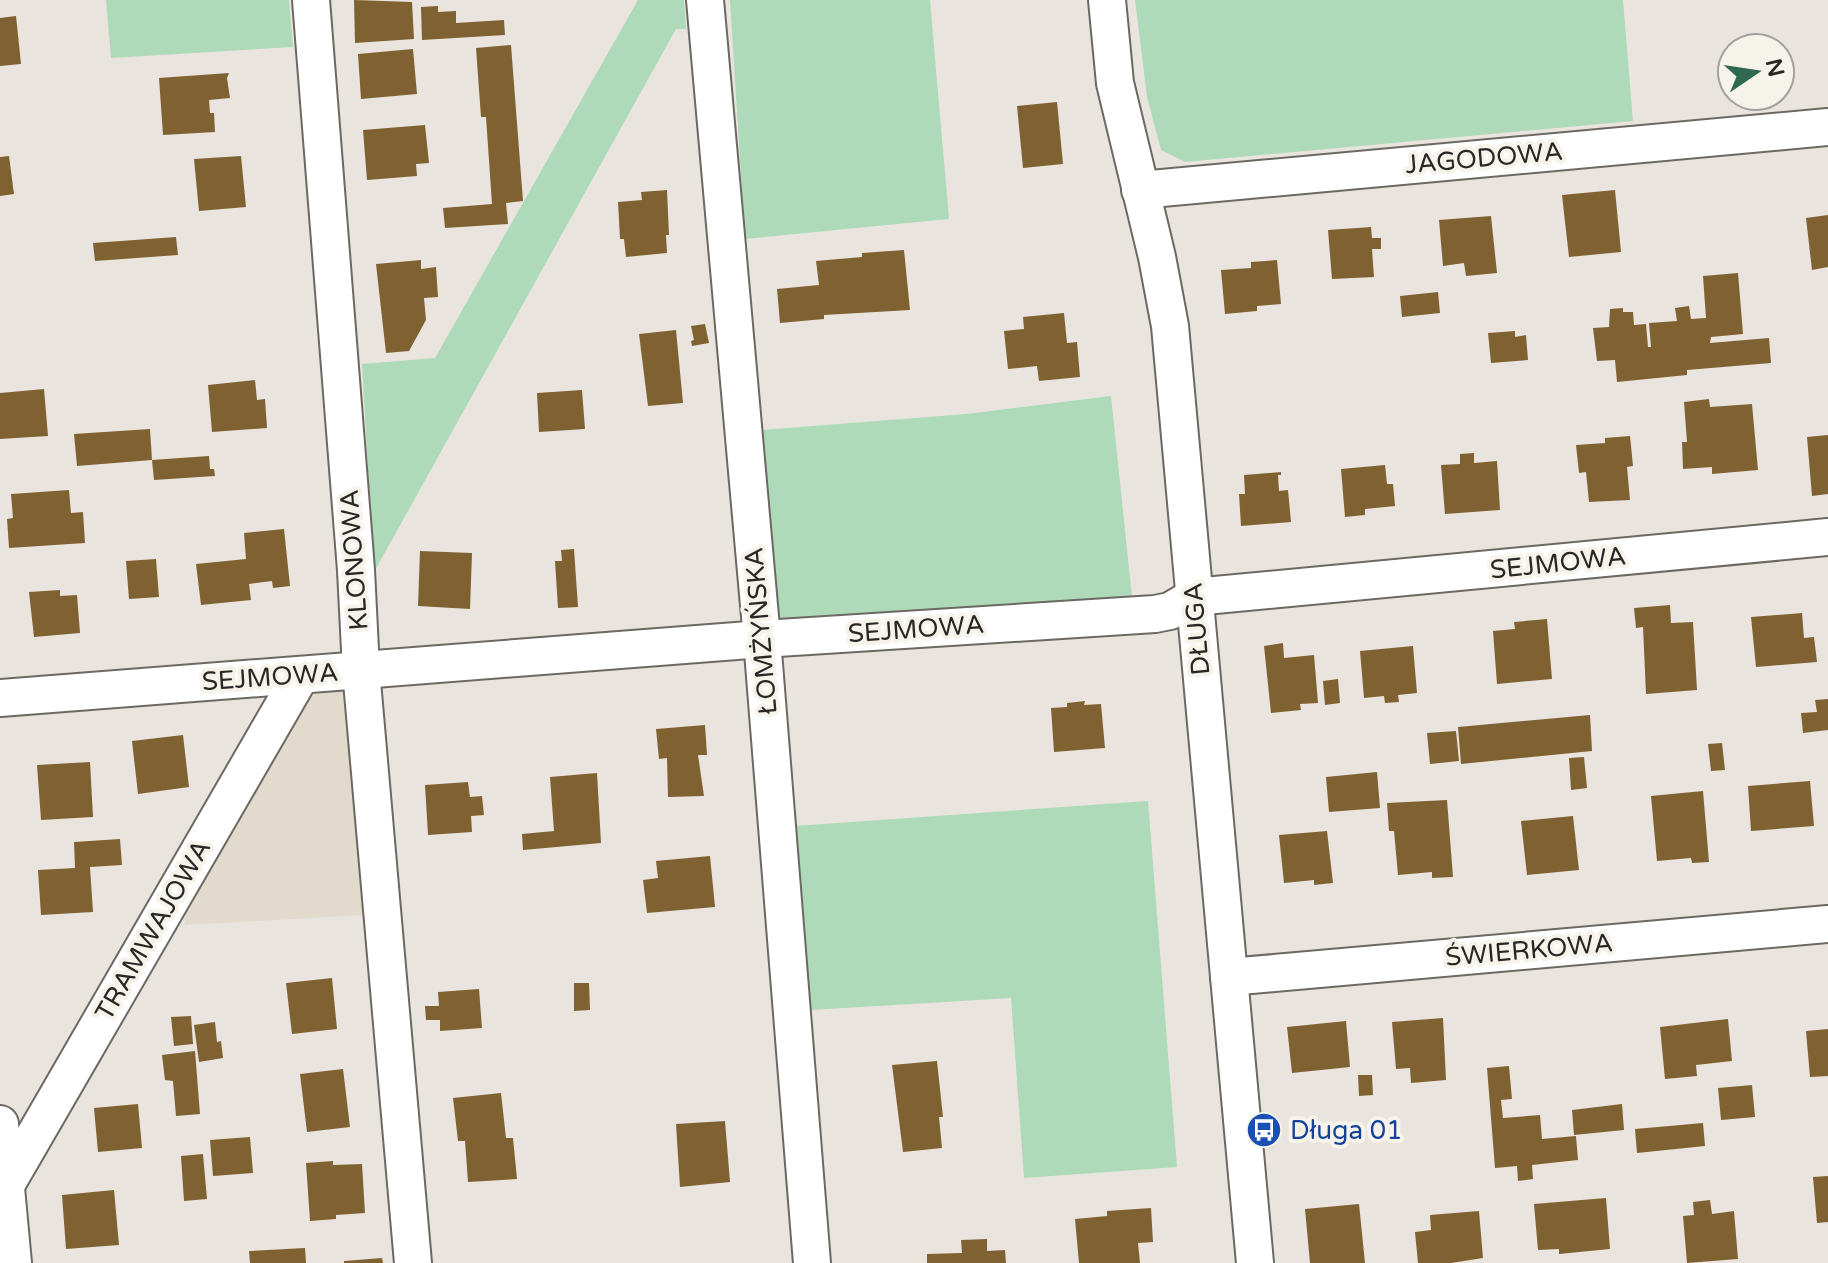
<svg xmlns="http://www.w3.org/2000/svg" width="1828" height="1263" font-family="'Varela Round',sans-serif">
<rect width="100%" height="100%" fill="#e9e5de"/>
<path fill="#e1dacd" d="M307,686h38l20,229 -180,10 -1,-13z"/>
<g fill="#aedab9">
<path d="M106,0h183l4,47 -182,11z"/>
<path d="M638,0h46l2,29h-10l-302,543 -12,-208 73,-6z"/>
<path d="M730,0h200l19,219 -204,20z"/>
<path d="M1135,0h488l10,121 -448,41 -24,-12 -14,-53z"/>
<path d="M1111,396l21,201 -354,24 -16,-191 204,-16z"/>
<path d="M1148,801l29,366 -153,11 -13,-180 -200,12 -16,-184z"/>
</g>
<g fill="#806131">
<path d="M354,0l58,2 2,37 -59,4z"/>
<path d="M438,6v6l18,-1v12l48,-3 1,15 -83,5 -1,-33z"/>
<path d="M16,16l5,48 -21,2v-48z"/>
<path d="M511,45l12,156 -17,2 2,21 -63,4 -2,-20 49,-4 -6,-87h-5l-5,-69z"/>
<path d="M413,49l4,45 -56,5 -3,-45z"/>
<path d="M229,73l-2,5 3,20 -21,2 1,13h4l1,19 -52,3 -4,-57z"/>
<path d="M1057,102l6,62 -40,4 -6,-62z"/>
<path d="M425,125l4,38 -13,1 1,12 -50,4 -4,-50z"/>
<path d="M9,156l5,38 -14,2v-39z"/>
<path d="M241,156l5,51 -47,4 -5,-52z"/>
<path d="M667,190l2,45h-3l1,18 -41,4 -2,-18h-4l-2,-37 24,-2 -1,-8z"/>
<path d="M1615,190l6,62 -52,5 -7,-62z"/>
<path d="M1828,215v52l-16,3 -6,-52z"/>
<path d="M1491,216l6,57 -31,3 -2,-13 -21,3 -4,-46z"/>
<path d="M1371,227l1,11h9v11h-9l2,28 -42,2 -4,-49z"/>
<path d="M176,237l2,18 -83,6 -2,-18z"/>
<path d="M904,250l6,60 -86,5v4l-44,4 -3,-34 42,-4 -3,-24 46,-4v-4z"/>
<path d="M421,260v9l15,-2 2,30 -14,1 2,22 -17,31 -23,2 -10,-89z"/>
<path d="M1277,260l4,44 -24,2v5l-32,3 -4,-44 30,-2v-6z"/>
<path d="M1738,273l5,61 -32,3 -1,6 59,-5 2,25 -84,7v5l-70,7 -2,-22 -18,1 -4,-33 16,-1 1,-18 13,-1v4h10l1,13 12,-1 2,23h3l-2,-24 28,-2 -2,-13 14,-2 2,13 15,-1 -3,-42z"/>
<path d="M1438,292l2,21 -38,4 -2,-21z"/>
<path d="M1064,313l3,30 10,-1 3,35 -41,4 -2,-15 -29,3 -4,-38 20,-2 -1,-12z"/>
<path d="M705,324l4,19 -17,3 -1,-5 3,-1 -3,-14z"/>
<path d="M676,330l7,73 -35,3 -9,-72z"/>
<path d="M1515,331v6l11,-2 2,25 -37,3 -3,-30z"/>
<path d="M255,380l2,20 8,-1 2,29 -55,4 -4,-47z"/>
<path d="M44,389l4,47 -48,3v-46z"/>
<path d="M582,390l3,39 -46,3 -2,-39z"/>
<path d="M1709,399l1,8 42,-3 6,66 -46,4v-7l-29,2 -1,-27h5l-3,-40z"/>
<path d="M150,429l2,31 -75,6 -3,-32z"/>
<path d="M1828,435v59l-16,2 -5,-59z"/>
<path d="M1630,436l3,30 -6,1 3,33 -41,2 -3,-30 -7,1 -3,-28 29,-2v-5z"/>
<path d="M1474,453v10l23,-2 3,49 -55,4 -4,-49 19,-1v-10z"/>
<path d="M209,456l1,13h4l1,7 -61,4 -2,-20z"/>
<path d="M1385,465l2,19h6l2,22 -30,3v6l-20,2 -4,-48z"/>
<path d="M1281,472v3h-3l1,16 9,-1 3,32 -50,4 -2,-32h6l-1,-19z"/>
<path d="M69,490l2,23 12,-1 2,31 -76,5 -2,-29 6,-1 -2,-24z"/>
<path d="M284,529l6,57 -17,2 -1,-7 -23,3 2,16 -50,5 -5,-41 50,-5 -2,-26z"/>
<path d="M574,549l4,58 -20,1 -3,-47h7l-1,-11z"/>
<path d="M420,551l52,2 -2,56 -52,-3z"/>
<path d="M156,559l3,38 -30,2 -3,-38z"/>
<path d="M60,590v6l17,-1 3,38 -46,4 -5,-45z"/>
<path d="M1670,605l1,18 22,-1 4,68 -51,4 -3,-67 -7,1 -2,-20z"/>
<path d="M1802,613l2,25 10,-1 3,25 -61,5 -5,-50z"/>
<path d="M1547,619l5,60 -55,5 -4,-53 22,-2 -1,-7z"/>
<path d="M1283,643l1,15 30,-3 4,48 -18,1 1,6 -30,3 -7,-67z"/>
<path d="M1413,646l4,47 -19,2 1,7 -14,1 -1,-7 -20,2 -4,-47z"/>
<path d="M1338,679l2,24 -15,2 -2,-24z"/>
<path d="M1828,699v31l-25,3 -2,-20 16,-1 -2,-12z"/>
<path d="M1085,701l-1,4 17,-1 4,44 -51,4 -3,-44 16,-1v-4z"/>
<path d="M1590,715l2,36 -131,13 -3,-37z"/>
<path d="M705,725l2,30h-9l6,41 -36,1 -1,-39 -8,1 -3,-30z"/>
<path d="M1456,731l3,30 -29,3 -3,-31z"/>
<path d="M183,735l6,52 -51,7 -6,-53z"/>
<path d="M1722,743l3,27 -14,1 -3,-27z"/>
<path d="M1584,757l3,31 -16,2 -2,-32z"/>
<path d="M90,762l3,55 -52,3 -4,-55z"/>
<path d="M1377,772l3,36 -51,4 -3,-35z"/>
<path d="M597,773l4,70 -78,7 -1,-16 32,-3 -4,-54z"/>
<path d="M1810,781l4,45 -63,5 -3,-45z"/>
<path d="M468,782l2,15 12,-1 2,19 -13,1 1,16 -44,3 -3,-50z"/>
<path d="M1703,791l6,71 -17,1 -1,-5 -34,3 -6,-65z"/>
<path d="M1447,800l6,77 -21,1v-6l-34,3 -4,-44h-5l-2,-28z"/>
<path d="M1573,816l6,54 -52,5 -6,-54z"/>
<path d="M1327,831l6,52 -19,2v-5l-30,3 -5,-48z"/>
<path d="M120,839l2,26 -32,2 3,45 -52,3 -3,-45 37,-2 -1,-26z"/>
<path d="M710,856l5,51 -68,6 -4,-33 15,-2 -2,-17z"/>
<path d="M332,978l5,51 -45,5 -6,-51z"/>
<path d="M574,983h15l1,27 -16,1z"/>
<path d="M479,989l3,39 -42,3v-11h-14l-1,-14h14l-1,-14z"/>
<path d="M191,1016l2,28 -19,2 -3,-29z"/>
<path d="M1443,1018l3,62 -35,3 -1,-15 -14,1 -4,-47z"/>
<path d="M1728,1019l4,42 -36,4 1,11 -32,3 -5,-52z"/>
<path d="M1346,1021l4,46 -58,6 -5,-46z"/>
<path d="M215,1022l2,20 4,-1 2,17 -24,4 -5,-37z"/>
<path d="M1828,1029v47l-18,1 -4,-46z"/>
<path d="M195,1051l5,63 -24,2 -3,-35 -8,-1 -3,-25z"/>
<path d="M937,1061l6,56h-4l3,31 -39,4 -11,-87z"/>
<path d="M1509,1066l3,33 -11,1 2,18 37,-3 2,24 34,-3 2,24 -46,5 1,14 -15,2 -1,-15 -22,2 -8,-100z"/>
<path d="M343,1069l7,58 -43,5 -7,-58z"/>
<path d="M1358,1075h14l1,20 -14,1z"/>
<path d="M1752,1085l3,32 -34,3 -3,-32z"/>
<path d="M501,1093l5,45h7l4,41 -49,3 -3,-41h-7l-5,-43z"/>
<path d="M138,1104l4,44 -44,4 -4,-44z"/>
<path d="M1622,1104l2,26 -50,5 -2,-25z"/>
<path d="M725,1121l5,61 -50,5 -4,-63z"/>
<path d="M1703,1123l2,23 -68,7 -2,-24z"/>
<path d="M250,1137l3,36 -40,3 -3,-36z"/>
<path d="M203,1154l4,45 -23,2 -3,-45z"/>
<path d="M333,1161v4l29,-1 3,49 -29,2v4l-26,2 -4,-58z"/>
<path d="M1828,1176v46l-11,1 -4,-46z"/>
<path d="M114,1190l5,55 -53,4 -4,-54z"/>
<path d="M1606,1198l4,51 -51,5v-5l-21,1 -4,-46z"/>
<path d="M1710,1200l2,14 22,-3 4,48 -51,4 -4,-47 11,-1 -1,-13z"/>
<path d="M1359,1204l6,59h-55l-5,-54z"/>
<path d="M1151,1208l2,34 -15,1 2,20h-61l-4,-44 32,-3v-5z"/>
<path d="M1479,1211l4,47 -32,5h-33l-3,-31 16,-2 -1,-15z"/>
<path d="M987,1239v12l18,-1 1,13h-79v-9l35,-1 -1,-13z"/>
<path d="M305,1248l1,15h-56l-1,-12z"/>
<path d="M382,1258l1,5h-39v-2z"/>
</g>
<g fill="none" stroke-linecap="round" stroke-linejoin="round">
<g stroke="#6c6962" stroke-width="40">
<g id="minor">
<path d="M311,0l45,570 5,100 52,593"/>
<path d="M705,0l57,639 50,624"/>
<path d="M1107,0l8,83 42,174 13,69 85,937"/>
<path d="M1140,190l688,-63"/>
<path d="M0,698l762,-59 393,-25 15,-3 24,-14 634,-60"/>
<path d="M1229,977l599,-53"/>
<path d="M0,1124l13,139"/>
<path d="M6,1185l295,-510"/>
</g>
</g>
<use href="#minor" stroke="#fff" stroke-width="36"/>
</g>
<defs>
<g id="bus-disc" transform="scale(1.8)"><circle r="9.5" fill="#1a4fb4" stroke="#f6f3eb"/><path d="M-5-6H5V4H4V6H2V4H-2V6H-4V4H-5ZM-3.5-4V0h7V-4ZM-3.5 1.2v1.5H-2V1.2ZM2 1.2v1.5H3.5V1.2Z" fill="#fff"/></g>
</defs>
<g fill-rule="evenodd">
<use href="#bus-disc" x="1264" y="1130"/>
</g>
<g text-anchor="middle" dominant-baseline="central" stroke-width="8" stroke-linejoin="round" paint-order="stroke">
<g font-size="26" fill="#292725" stroke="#f6f3eb">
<text transform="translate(1484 158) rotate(-5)">JAGODOWA</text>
<text transform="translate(354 560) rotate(-94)">KLONOWA</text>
<text transform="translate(1558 563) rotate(-6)">SEJMOWA</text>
<text transform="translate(916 629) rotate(-4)">SEJMOWA</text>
<text transform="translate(1197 629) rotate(-95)">DŁUGA</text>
<text transform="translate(761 631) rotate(-95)">ŁOMŻYŃSKA</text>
<text transform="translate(270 677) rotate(-4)">SEJMOWA</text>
<text transform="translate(153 930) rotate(-60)">TRAMWAJOWA</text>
<text transform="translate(1529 950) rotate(-5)">ŚWIERKOWA</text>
</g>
<g font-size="26" fill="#164399" stroke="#f6f3eb" text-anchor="start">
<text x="1290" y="1130">Długa 01</text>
</g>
</g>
<g transform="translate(1756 72) rotate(77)"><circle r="38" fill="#f6f3eb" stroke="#a4a19c" stroke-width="2"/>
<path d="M0-6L14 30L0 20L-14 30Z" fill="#306952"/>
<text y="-12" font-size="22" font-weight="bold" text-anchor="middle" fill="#292725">N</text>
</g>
</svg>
